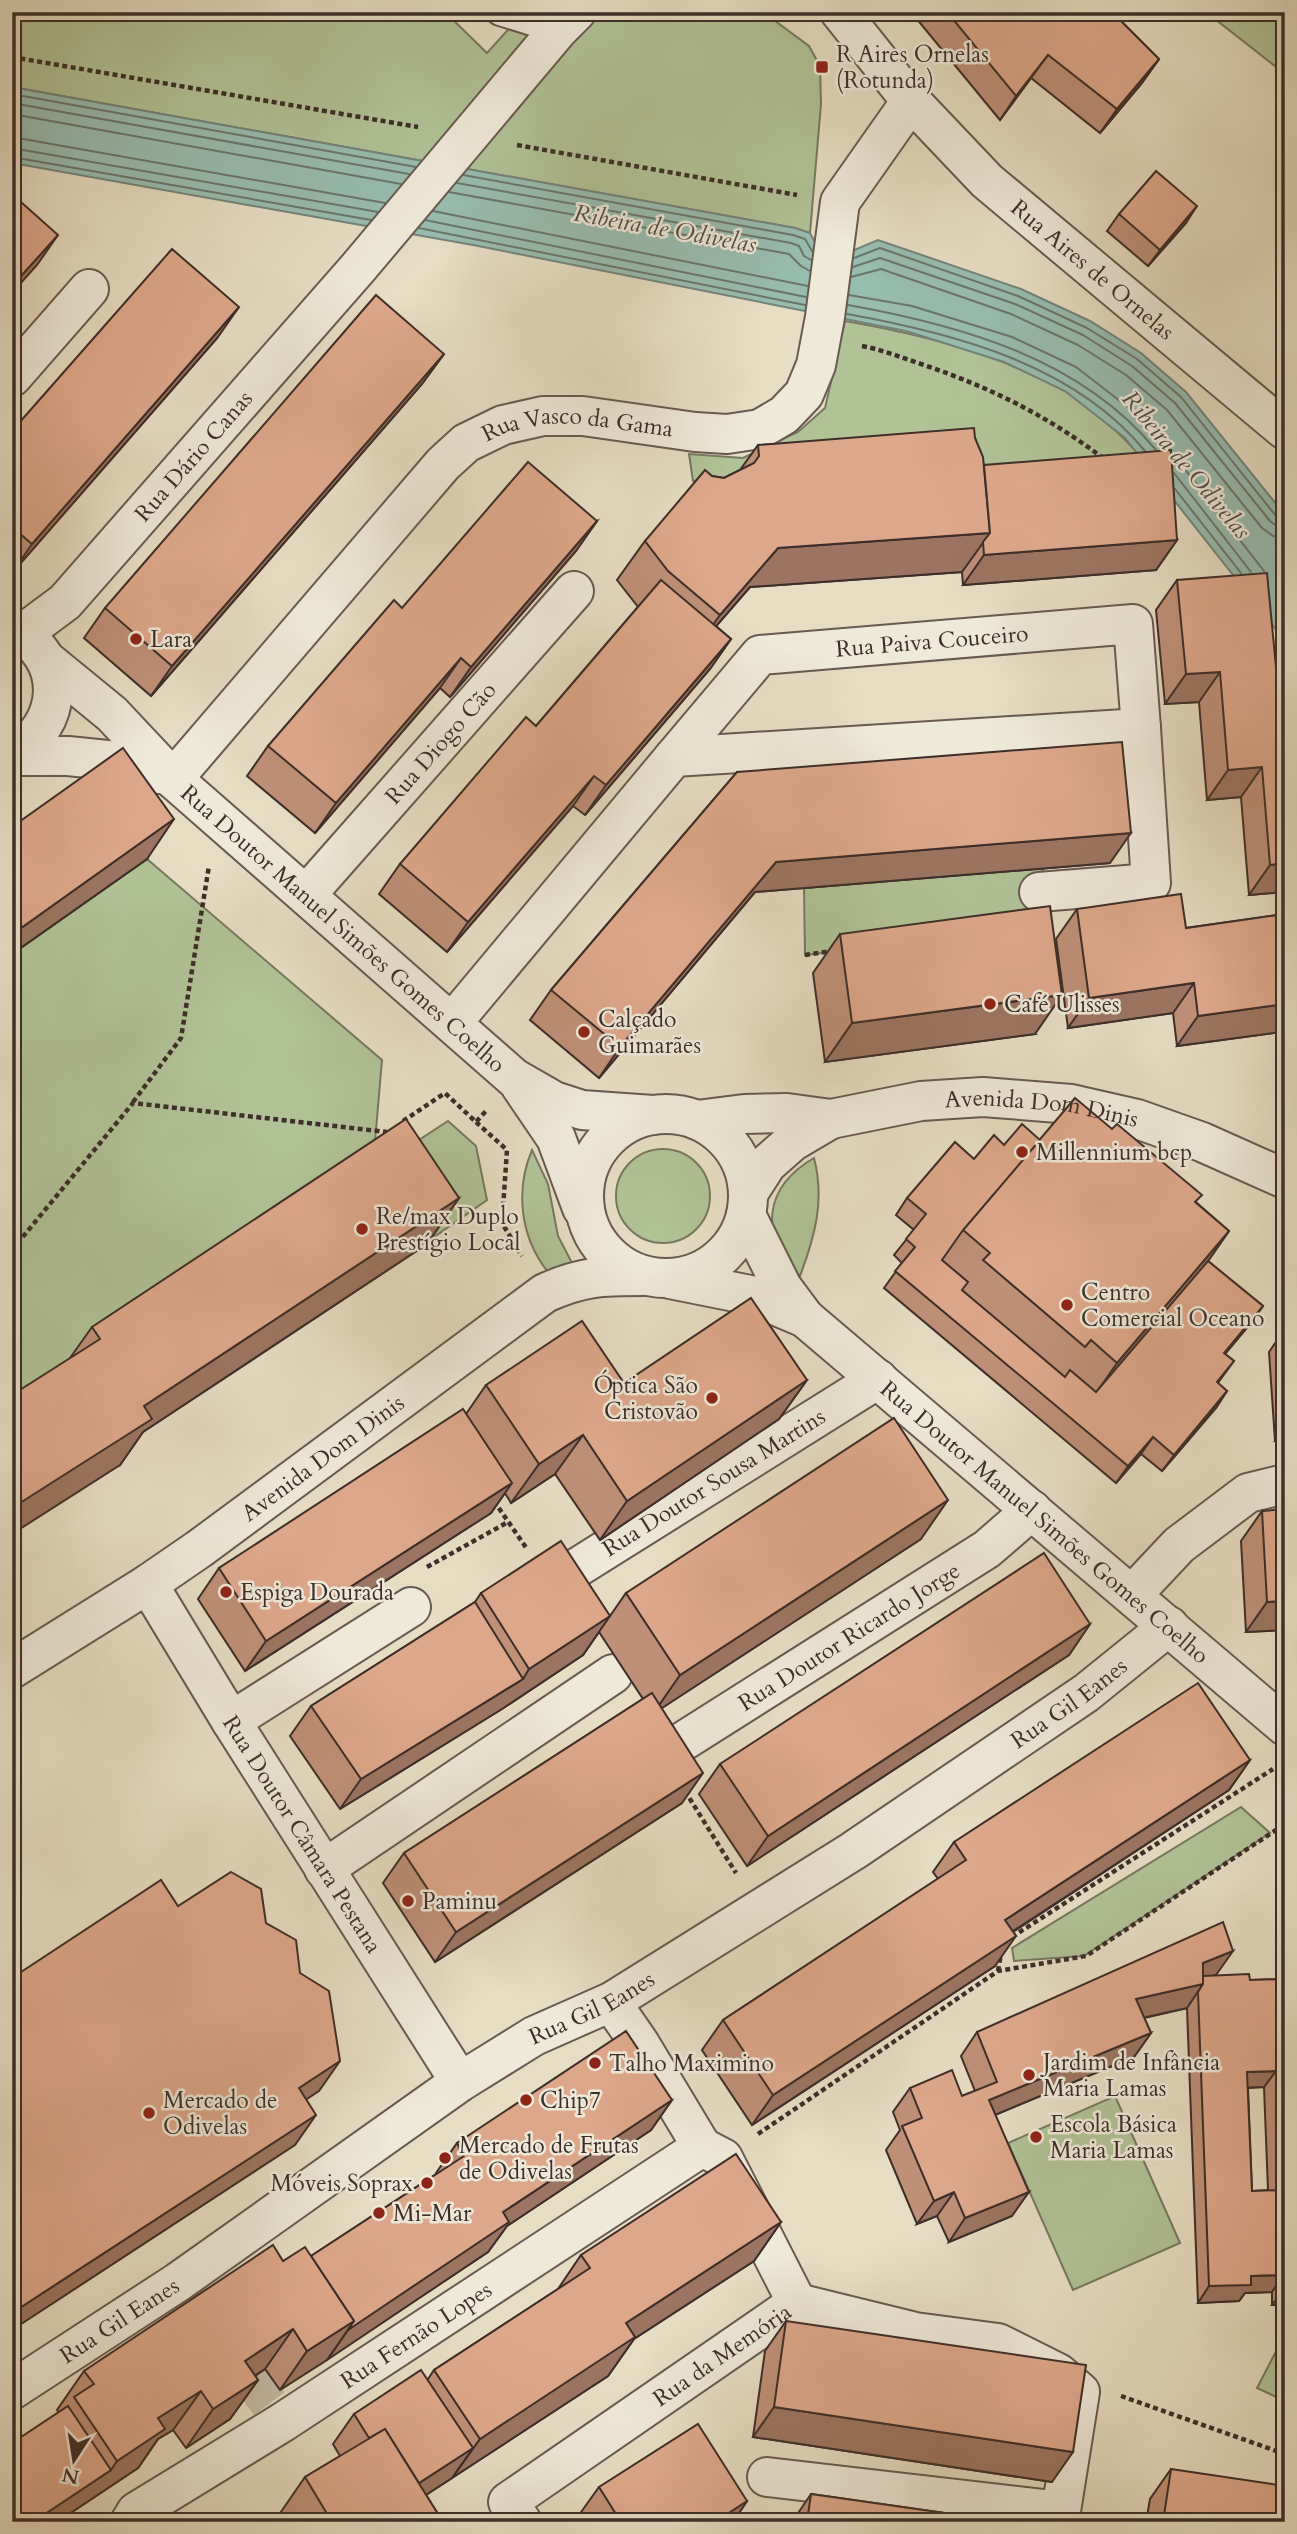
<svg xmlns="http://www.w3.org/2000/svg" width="1297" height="2534" font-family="Cardo,serif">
<rect width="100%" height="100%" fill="#e7ddc3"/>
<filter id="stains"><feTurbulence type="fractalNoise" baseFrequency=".00286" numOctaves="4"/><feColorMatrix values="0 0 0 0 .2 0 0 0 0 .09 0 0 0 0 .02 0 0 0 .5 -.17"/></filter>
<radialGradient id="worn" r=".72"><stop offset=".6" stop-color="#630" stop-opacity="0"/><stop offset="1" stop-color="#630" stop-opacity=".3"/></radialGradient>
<g fill="#b1c297" stroke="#777860" stroke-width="2">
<path d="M12,12h433l42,41 37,-41h106l2,3 5,-3h126l46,34 11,20 1,38 -11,129 -15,-5 -783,-141z"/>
<path d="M1206,12h79v62z"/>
<path d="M845,321c75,13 152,32 218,69 30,17 62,48 84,74l-168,22 -31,-29 -255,24 -4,-27 54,4 55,-26 27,-24z"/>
<path d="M147,859l235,201 -9,105 -361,256v-467z"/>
<path d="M1043,868l-4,24 4,34 -238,29 -1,-67z"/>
<path d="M448,1121l28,25 11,54 -53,37 -50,-74z"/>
<circle cx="663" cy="1196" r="47"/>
<path d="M532,1150l16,34 10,52 14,27 -24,9c-28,-35 -33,-82 -16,-122z"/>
<path d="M814,1158c11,42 1,78 -14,118 -42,-41 -36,-89 14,-118z"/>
<path d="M1241,1807l29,26 -186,123 -70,5 -2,-13z"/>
<path d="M1115,2096l65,147 -107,47 -65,-147z"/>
<path d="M1283,2338l2,1v62l-28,-13z"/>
</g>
<path fill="#97bdaf" stroke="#738479" stroke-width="2" d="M12,87l783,141 15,5 7,13 35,5 26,-11 143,49 69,32 51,32 45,39 99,123v126l-160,-203 -60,-47 -61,-29 -98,-31 -433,-86 -461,-82z"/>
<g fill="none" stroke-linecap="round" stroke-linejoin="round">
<g stroke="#6a766c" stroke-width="2">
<path d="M12,94l404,73"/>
<path d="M12,103l397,71"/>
<path d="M12,114l389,70"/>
<path d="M12,137l373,66"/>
<path d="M12,148l366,64"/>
<path d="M12,157l359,63"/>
<path d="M463,175l330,60 12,4 7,12"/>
<path d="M457,183l334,60 8,3 5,10 7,4"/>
<path d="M449,192l340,62 12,12 9,5"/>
<path d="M433,211l375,75"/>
<path d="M425,220l381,77"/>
<path d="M419,228l386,77"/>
<path d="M854,258l26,-10 138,48 69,32 50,31 44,38 95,119 9,2"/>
<path d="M853,267l27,-9 135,46 68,31 49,31 43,37 95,118 7,5 8,1"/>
<path d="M851,277l30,-8 130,45 67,31 48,30 41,35 95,118 11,8 12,2"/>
<path d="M849,295l63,11 100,31 64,30 66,51 26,31"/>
<path d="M848,305c112,20 232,53 308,145"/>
<path d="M847,314c106,19 227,50 298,137"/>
<path d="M1173,454l91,117"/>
<path d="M1174,473l77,99"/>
<path d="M1175,489l66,84"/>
</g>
<path stroke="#c5baa4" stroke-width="38" stroke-dasharray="38 19" stroke-linecap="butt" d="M178,2282l105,140"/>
<g stroke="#685a50" stroke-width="30">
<path id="service" d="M500,12l58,18"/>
</g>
<g stroke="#685a50" stroke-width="42">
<g id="minor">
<path d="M12,377l77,-88"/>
<path id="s1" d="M22,634l43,-32 293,-334 200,-238 18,-18"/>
<path id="s2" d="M674,757l86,-102 373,-31 8,104"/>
<path id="s3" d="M173,779l270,-315 23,-21 37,-18 40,-9h40l112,16 32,2 33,-5 24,-14 20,-21 12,-29 9,-48 15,-115 71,-101"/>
<path id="s4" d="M306,895l268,-304"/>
<path d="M452,1023l222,-266 467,-29 10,155 -112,9"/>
<path id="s5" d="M746,1215l36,72 23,31 480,408"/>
<path d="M670,1279l80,16 55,23"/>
<path id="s6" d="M148,1584l83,137 229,361"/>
<path id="s7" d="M551,1584l327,-205"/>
<path d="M1132,1595l47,-50 69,-52 37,-9"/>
<path d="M231,1721l180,-114"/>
<path id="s8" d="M663,1754l324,-205 45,-39"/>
<path d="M324,1869l289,-195"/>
<path id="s9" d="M12,2390l166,-108 282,-200 74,-46 77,-34 242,-151 233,-158 83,-67"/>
<path d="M767,2477l294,34 19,-119 -22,-19 -60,-30 -83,-11 -118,-29"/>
<path id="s10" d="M130,2522l6,-10 147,-90 419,-275"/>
<path id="s11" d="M522,2522l-14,-20 289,-199 -74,-145 -21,-11 -62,-103 -29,-42"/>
</g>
</g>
<g stroke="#685a50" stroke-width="42">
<g id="tertiary">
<path id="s12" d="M840,12l71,89 76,80 298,249"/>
<path d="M12,629c56,27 53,97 0,125"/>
<path id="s13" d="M46,660l66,54 61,65 341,299 40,23 28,9 71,5"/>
<path d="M12,756h56l49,5 41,13"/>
<path d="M520,1085l36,53 26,70"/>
<circle cx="666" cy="1196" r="82"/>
<path id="s14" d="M697,1120l47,-6 43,-1 44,6 90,-18 62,-4 88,7 66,15 65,23 83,37"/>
<path d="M749,1192l18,-28 25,-22 39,-23"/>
<path id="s15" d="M12,1669l136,-85 51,-35 346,-256c38,-17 57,-17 98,-17"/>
</g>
</g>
<g stroke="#3d2e29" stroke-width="4.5" stroke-dasharray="5 3.5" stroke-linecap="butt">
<path d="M12,57l406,70"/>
<path d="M517,145l280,50"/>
<path d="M862,346c21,4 41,12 62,19 67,23 122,50 179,93"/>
<path d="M805,955l27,-4"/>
<path d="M133,1102l48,-64 28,-172"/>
<path d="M403,1121l42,-28 31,29 10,-11"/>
<path d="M476,1122l31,28 -5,73 20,33"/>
<path d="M12,1250l121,-147 254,29"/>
<path d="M494,1501l33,48"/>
<path d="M427,1567l81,-45"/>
<path d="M685,1791l51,82"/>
<path d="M1012,1937l261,-168"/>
<path d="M998,1971l3,-17"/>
<path d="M758,2134l240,-163 88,-15 199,-132"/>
<path d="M1121,2396l164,58"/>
</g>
<use href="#service" stroke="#efe9d8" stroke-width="26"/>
<use href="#minor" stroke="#efe9d8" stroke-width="38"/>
<use href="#tertiary" stroke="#efe9d8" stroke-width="38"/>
</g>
<g fill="#be9078" stroke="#3d2e29" stroke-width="2" fill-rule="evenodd">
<path d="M911,12h201l47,47 -17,24 -42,50 -69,-55 -31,42z"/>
<path d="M1119,214l67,9 -38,43 -41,-35z"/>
<path d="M218,337l-206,236v-142z"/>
<path d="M444,354l-22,30 -271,312 -67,-58 21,-30z"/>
<path d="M975,438l9,27 193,75 -21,30 -193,15 -1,-13 -212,15 -34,39 15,13 -21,30 -125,146 -12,-9 -126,146 -68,-58 21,-30 136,-138 102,-119 -21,-27 28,-39 67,-65 12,2 16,-8 18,-25z"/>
<path d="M597,521l-21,30 -126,146 -10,-9 -125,145 -68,-57 21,-30 134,-138z"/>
<path d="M1177,580l99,87 9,225 -36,3 -8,-98 -34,3 -8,-98 -34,2 -9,-94z"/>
<path d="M737,772l373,91 -355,29 -156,186 -69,-58 21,-30z"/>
<path d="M12,827l135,32 -135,95z"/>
<path d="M1077,909l109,19 99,-14v147l-4,-29 -104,14 -4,-33 -105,15 -12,-89z"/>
<path d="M840,934l195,100 -210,28 -12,-89z"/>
<path d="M1112,1129l117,102 -21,30 55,45 -12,17 -26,31 9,7 -16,22 9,8 -11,17 -54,63 -21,-17 -25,29 -232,-195 18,-25 -8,-8 20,-25 -18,-15 11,-17 67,-39 30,-14z"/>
<path d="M459,1198l-32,46 -284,188 -23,33 -50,-107 22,-31z"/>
<path d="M1285,1329v111l-10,1 -6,-89z"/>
<path d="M807,1380l-28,39 -179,121 -45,-66 -44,29 -6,-10 -14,20 -246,158 -47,-72 21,-31 247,-154 20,-29z"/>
<path d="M1262,1511l23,119 -39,2 -5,-91z"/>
<path d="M921,1539l-260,169 21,95 -247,159 -52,-79 21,-30 239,-154 -44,-67 -16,23 -81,54 -162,100 -50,-73 21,-30 164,-104 6,-9 129,23 16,-23z"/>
<path d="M1090,1624l-21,31 -322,211 -48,-72 21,-30z"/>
<path d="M1250,1760l-21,30 -216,142 -18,34 -243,159 -50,-75 21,-30 215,-141 -5,-7 21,-30z"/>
<path d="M1216,1975l-4,1 38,4 35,-1v326h-13v-13l-27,1 -6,8 -41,2 -11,-295 -43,10 7,15 -17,24 -139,58 17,101 -63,26 -12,-26 -20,8 -31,-74 14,-20 -7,-18 17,-24 52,8 13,-5 -14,-35 16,-24zM1264,2087l4,103 -16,1 -4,-103z"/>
<path d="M672,2100l-21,30 -144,96 -19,26 -208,138 -15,-21 -10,7 3,4 -28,39 -44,29 -13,-18 -15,9 -20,29 -81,54 2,-110 -2,-2 27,-39 199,-110 28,-5 125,-82v-1l21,-30z"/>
<path d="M781,2222l-27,39 -120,78 -26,37 -182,119 17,27h-169l31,-45 35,-21 -7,-12 21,-30 74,-35 6,-9 124,-81 23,-34z"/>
<path d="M786,2321l266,161 -299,-45 12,-86z"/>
<path d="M1171,2469l114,53h-139l4,-23z"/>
<path d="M599,2487l148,14 -14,21h-159z"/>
<path d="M811,2494l197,28h-216z"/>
</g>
<g fill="#9b7561" stroke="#3d2e29" stroke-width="2">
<path d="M1048,55l-17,23 -31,42 16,-24z"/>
<path d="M1159,59l-17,24 -42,50 17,-24z"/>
<path d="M1197,206l-11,17 -38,43 12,-16z"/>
<path d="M58,235l-21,30 -25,28v-7z"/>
<path d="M239,307l-21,30 -206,236 20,-29z"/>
<path d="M444,354l-22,30 -271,312 21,-30z"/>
<path d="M597,521l-21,30 -126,146 21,-30z"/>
<path d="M990,533l-28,39 -212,15 -58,67 28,-39 58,-67z"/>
<path d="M1177,540l-21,30 -193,15 21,-30z"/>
<path d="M731,639l-21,30 -125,146 21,-30z"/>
<path d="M461,658l-21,30 -125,145 21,-30z"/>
<path d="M1220,672l-21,30 -34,2 21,-30z"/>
<path d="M1262,767l-21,30 -34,3 21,-30z"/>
<path d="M594,776l-21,30 -126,146 21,-30z"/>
<path d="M174,819l-27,40 -135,95v-15l3,-2 6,-9z"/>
<path d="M1131,833l-21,30 -355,29 -156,186 21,-31 156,-185z"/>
<path d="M1285,863v29l-36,3 21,-30z"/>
<path d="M1194,983l-21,30 -105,15 21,-30z"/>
<path d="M1062,995l-27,39 -210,28 27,-39z"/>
<path d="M1285,1004v22l-4,6 -104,14 21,-30z"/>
<path d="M459,1198l-32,46 -284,188 -23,33 -108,69v-26l132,-102z"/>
<path d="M1229,1231l-32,46 -112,132 32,-46z"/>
<path d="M1263,1306l-12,17 -39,46 12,-16z"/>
<path d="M807,1380l-28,39 -179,121 27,-39z"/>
<path d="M1227,1391l-11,17 -54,63 12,-16z"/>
<path d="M1285,1426v14l-10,1z"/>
<path d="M583,1435l-28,39 -44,29 28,-39z"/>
<path d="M1153,1437l-12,17 -25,29 12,-17z"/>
<path d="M512,1483l-21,30 -246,158 21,-30z"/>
<path d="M948,1500l-27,39 -268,175 27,-39z"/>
<path d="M1285,1601v29l-39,2 21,-30z"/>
<path d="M610,1616l-27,39 -81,54 -162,100 21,-30 162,-100 6,-10z"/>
<path d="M1090,1624l-21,31 -322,211 21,-30z"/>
<path d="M1250,1760l-21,30 -245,160 21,-30z"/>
<path d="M703,1773l-21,30 -247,159 21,-30z"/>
<path d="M1016,1936l-21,30 -243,159 21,-30z"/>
<path d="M1233,1951l-17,24 -18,7 5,-19z"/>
<path d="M1203,1984l-16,24 -67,15 16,-24z"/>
<path d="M1151,2033l-17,24 -161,67 16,-24z"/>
<path d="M340,2061l-21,30 -41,27 21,-30z"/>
<path d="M1276,2071l-12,16 -28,1 11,-16z"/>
<path d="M672,2100l-21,30 -144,96 -19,26 -161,108 21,-30 155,-118z"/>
<path d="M316,2115l-21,30 -283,185v-17z"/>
<path d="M954,2192l-17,24 -20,8 17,-23z"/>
<path d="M1029,2192l-17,24 -63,26 16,-24z"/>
<path d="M781,2222l-27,39 -120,78 -26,37 -156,102 28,-39 146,-116z"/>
<path d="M1283,2275l-11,17 -27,1 -6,8 -41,2 11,-17 42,-10z"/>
<path d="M1284,2289l1,16h-13z"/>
<path d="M354,2321l-27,39 -47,30 27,-39z"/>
<path d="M293,2329l-28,40 -47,31 27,-39z"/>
<path d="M258,2380l-28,39 -44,29 27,-39z"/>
<path d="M201,2391l-28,39 -15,9 -20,29 -81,54h-24l78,-52 6,-9 41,-43z"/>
<path d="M774,2407l299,45 -21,30 -299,-45z"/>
<path d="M473,2448l-21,30 -68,44 20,-29z"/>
<path d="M747,2501l-14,21h-18z"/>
</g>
<g fill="#dda78b" stroke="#3d2e29" stroke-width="2" fill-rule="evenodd">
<path d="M947,12h165l47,47 -42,50 -69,-54 -32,41z"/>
<path d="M1156,171l41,35 -37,44 -41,-36z"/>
<path d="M12,194l46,41 -46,51z"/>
<path d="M172,249l67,58 -207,237 -20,-17v-96z"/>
<path d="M376,295l68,59 -272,312 -67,-58z"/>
<path d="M974,428l1,10 8,19 7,76 -212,15 -58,67 -52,-44 -23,-30 60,-71 7,6 12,2 30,-15 5,-7 -1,-11z"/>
<path d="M1171,450l6,90 -193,15 -1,-13 7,-9 -6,-68z"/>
<path d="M528,462l69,59 -126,146 -10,-9 -125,145 -68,-57 126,-146 8,8z"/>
<path d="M1267,573l9,94 9,-1v197l-15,2 -8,-98 -34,3 -8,-98 -34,2 -9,-94z"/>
<path d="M661,580l70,59 -125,146 -12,-9 -126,146 -68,-58 126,-147 10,9z"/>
<path d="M1122,742l9,91 -355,29 -156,185 -69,-57 186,-218z"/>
<path d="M123,748l51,71 -153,109 -9,-13v-88z"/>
<path d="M1181,894l5,34 99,-14v90l-87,12 -4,-33 -105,15 -12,-89z"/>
<path d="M1050,906l12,89 -210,28 -12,-89z"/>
<path d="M1075,1098l37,31 5,-5 85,71 -7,7 34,29 -112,132 -26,-23 -6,7 -102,-87 7,-7 -27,-23z"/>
<path d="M406,1119l53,79 -315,208 8,13 -140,89v-113l88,-56 -8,-12z"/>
<path d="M1022,1124l18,16 -77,90 -21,30 26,22 -6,8 103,87 5,-7 26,22 112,-131 55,45 -39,47 10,8 -17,21 10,9 -53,64 -21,-18 -25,29 -233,-195 20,-24 -9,-8 20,-25 -19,-16 48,-56 19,17 20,-24 10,10z"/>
<path d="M751,1298l56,82 -180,121 -44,-66 -44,29 -53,-79 96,-64 42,62z"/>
<path d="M463,1409l49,74 -246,158 -47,-73z"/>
<path d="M894,1418l54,82 -268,175 -54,-82z"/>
<path d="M1285,1509v92l-18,1 -5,-91z"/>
<path d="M561,1541l49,75 -81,53 -48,-76z"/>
<path d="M1044,1553l46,71 -322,212 -48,-72z"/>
<path d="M475,1602l48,77 -162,100 -50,-73z"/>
<path d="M1198,1683l52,77 -245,160 11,16 -243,159 -50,-75 243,-160 -12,-18z"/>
<path d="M652,1693l51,80 -247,159 -52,-79z"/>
<path d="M231,1872l30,17 5,34 30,17 4,33 29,18 11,70 -41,27 17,27 -304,198v-335l149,-98 17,26z"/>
<path d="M1223,1922l10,29 -30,12v21l-67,15 15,34 -162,67 40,92 -64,26 -11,-26 -20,9 -32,-75 20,-8 -12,-30 42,-18 10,26 35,-14 -20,-50z"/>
<path d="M1249,1974l1,6 35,-1v310l-2,-14 -32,1v9l-42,1 -11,-294 5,-8v-8zM1276,2071l5,119 -29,1 -5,-119z"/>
<path d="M626,2031l46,69 -169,112 6,10 -161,108 6,-9 -43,-65 153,-100 -7,-13z"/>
<path d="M736,2154l45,68 -155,101 9,14 -155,102 -46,-69 156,-102 -9,-13z"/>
<path d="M273,2245l10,16 22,-14 49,74 -47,30 -14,-22 -48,32 13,19 -45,29 -12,-18 -43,27 7,11 -48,32 -43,-64 20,-13 -10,-13z"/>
<path d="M786,2321l300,44 -13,87 -299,-45z"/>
<path d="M421,2370l52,78 -54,35 -34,-54 -16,9 -15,-24z"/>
<path d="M68,2406l43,64 -78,52h-21v-79z"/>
<path d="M698,2424l49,77 -32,21h-94l-22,-35z"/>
<path d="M385,2429l58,93h-111l-27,-45z"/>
<path d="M1171,2469l114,17v36h-122z"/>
<path d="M811,2494l197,28h-201z"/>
</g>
<g fill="#8f2418" stroke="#efe9d8" stroke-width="2.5">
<rect x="815" y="60" width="14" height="14" rx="3.5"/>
<circle cx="136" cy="639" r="7"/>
<circle cx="990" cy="1004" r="7"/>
<circle cx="584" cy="1032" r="7"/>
<circle cx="1022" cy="1152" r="7"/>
<circle cx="362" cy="1229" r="7"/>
<circle cx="1067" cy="1305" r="7"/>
<circle cx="712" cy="1398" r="7"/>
<circle cx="226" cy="1592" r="7"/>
<circle cx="408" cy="1901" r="7"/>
<circle cx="595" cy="2063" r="7"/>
<circle cx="1029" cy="2075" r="7"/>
<circle cx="526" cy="2100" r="7"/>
<circle cx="149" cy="2113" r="7"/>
<circle cx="1036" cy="2137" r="7"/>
<circle cx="445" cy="2158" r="7"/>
<circle cx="427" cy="2183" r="7"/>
<circle cx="379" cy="2213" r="7"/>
</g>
<g text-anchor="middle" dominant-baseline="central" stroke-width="5" stroke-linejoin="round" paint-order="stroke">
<g font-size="23" fill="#3d2e29" stroke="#efe9d8" text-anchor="start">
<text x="836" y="54">R Aires Ornelas<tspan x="836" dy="26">(Rotunda)</tspan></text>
<text x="150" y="639">Lara</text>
<text x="1004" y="1004">Café Ulisses</text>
<text x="598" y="1019">Calçado<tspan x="598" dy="26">Guimarães</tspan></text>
<text x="1036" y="1152">Millennium bcp</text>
<text x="376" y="1216">Re/max Duplo<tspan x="376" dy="26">Prestígio Local</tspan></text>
<text x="1081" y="1292">Centro<tspan x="1081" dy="26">Comercial Oceano</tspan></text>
<text x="698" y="1385" text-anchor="end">Óptica São<tspan x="698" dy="26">Cristovão</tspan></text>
<text x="240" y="1592">Espiga Dourada</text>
<text x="422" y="1901">Paminu</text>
<text x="1043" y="2062">Jardim de Infância<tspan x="1043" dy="26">Maria Lamas</tspan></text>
<text x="609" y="2063">Talho Maximino</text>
<text x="163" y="2100">Mercado de<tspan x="163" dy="26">Odivelas</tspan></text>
<text x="540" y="2100">Chip7</text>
<text x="1050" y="2124">Escola Básica<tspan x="1050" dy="26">Maria Lamas</tspan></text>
<text x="459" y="2145">Mercado de Frutas<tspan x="459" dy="26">de Odivelas</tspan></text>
<text x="413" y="2183" text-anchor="end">Móveis Soprax</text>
<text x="393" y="2213">Mi-Mar</text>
</g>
<g font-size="23" fill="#3d2e29" stroke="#efe9d8">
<text stroke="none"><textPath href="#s12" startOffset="362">Rua Aires de Ornelas</textPath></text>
<text stroke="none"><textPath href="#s3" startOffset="562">Rua Vasco da Gama</textPath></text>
<text stroke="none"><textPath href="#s1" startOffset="248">Rua Dário Canas</textPath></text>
<text stroke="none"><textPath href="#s2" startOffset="306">Rua Paiva Couceiro</textPath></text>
<text stroke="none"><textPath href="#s4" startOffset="203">Rua Diogo Cão</textPath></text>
<text stroke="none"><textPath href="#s13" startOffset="401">Rua Doutor Manuel Simões Gomes Coelho</textPath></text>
<text stroke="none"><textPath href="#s14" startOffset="348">Avenida Dom Dinis</textPath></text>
<text stroke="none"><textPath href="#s15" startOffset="376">Avenida Dom Dinis</textPath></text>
<text stroke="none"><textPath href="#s7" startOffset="192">Rua Doutor Sousa Martins</textPath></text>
<text stroke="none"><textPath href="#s5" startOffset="434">Rua Doutor Manuel Simões Gomes Coelho</textPath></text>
<text stroke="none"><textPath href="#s8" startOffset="220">Rua Doutor Ricardo Jorge</textPath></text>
<text stroke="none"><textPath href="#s9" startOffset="1262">Rua Gil Eanes</textPath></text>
<text stroke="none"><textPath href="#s6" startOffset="294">Rua Doutor Câmara Pestana</textPath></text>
<text stroke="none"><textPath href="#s9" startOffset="695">Rua Gil Eanes</textPath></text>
<text stroke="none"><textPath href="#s9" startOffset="128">Rua Gil Eanes</textPath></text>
<text stroke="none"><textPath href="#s10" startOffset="343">Rua Fernão Lopes</textPath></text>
<text stroke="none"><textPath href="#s11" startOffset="284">Rua da Memória</textPath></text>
</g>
<g font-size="24" font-style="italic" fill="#4f4b44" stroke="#efe9d8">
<text transform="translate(665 229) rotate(10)">Ribeira de Odivelas</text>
<text transform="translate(1186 465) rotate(50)">Ribeira de Odivelas</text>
</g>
</g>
<rect width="1297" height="2534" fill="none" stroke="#e7ddc3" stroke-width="42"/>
<rect x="14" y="14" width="1269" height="2506" fill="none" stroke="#3d2e29" stroke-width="3.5"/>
<rect x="21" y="21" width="1255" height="2492" fill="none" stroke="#3d2e29" stroke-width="2"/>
<g transform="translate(74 2460) rotate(192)" stroke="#efe9d8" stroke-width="5" paint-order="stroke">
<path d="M0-5L12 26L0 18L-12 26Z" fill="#3d2e29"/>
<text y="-10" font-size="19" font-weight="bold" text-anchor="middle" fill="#3d2e29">N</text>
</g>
<rect width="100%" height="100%" filter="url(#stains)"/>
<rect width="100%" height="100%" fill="url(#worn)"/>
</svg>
